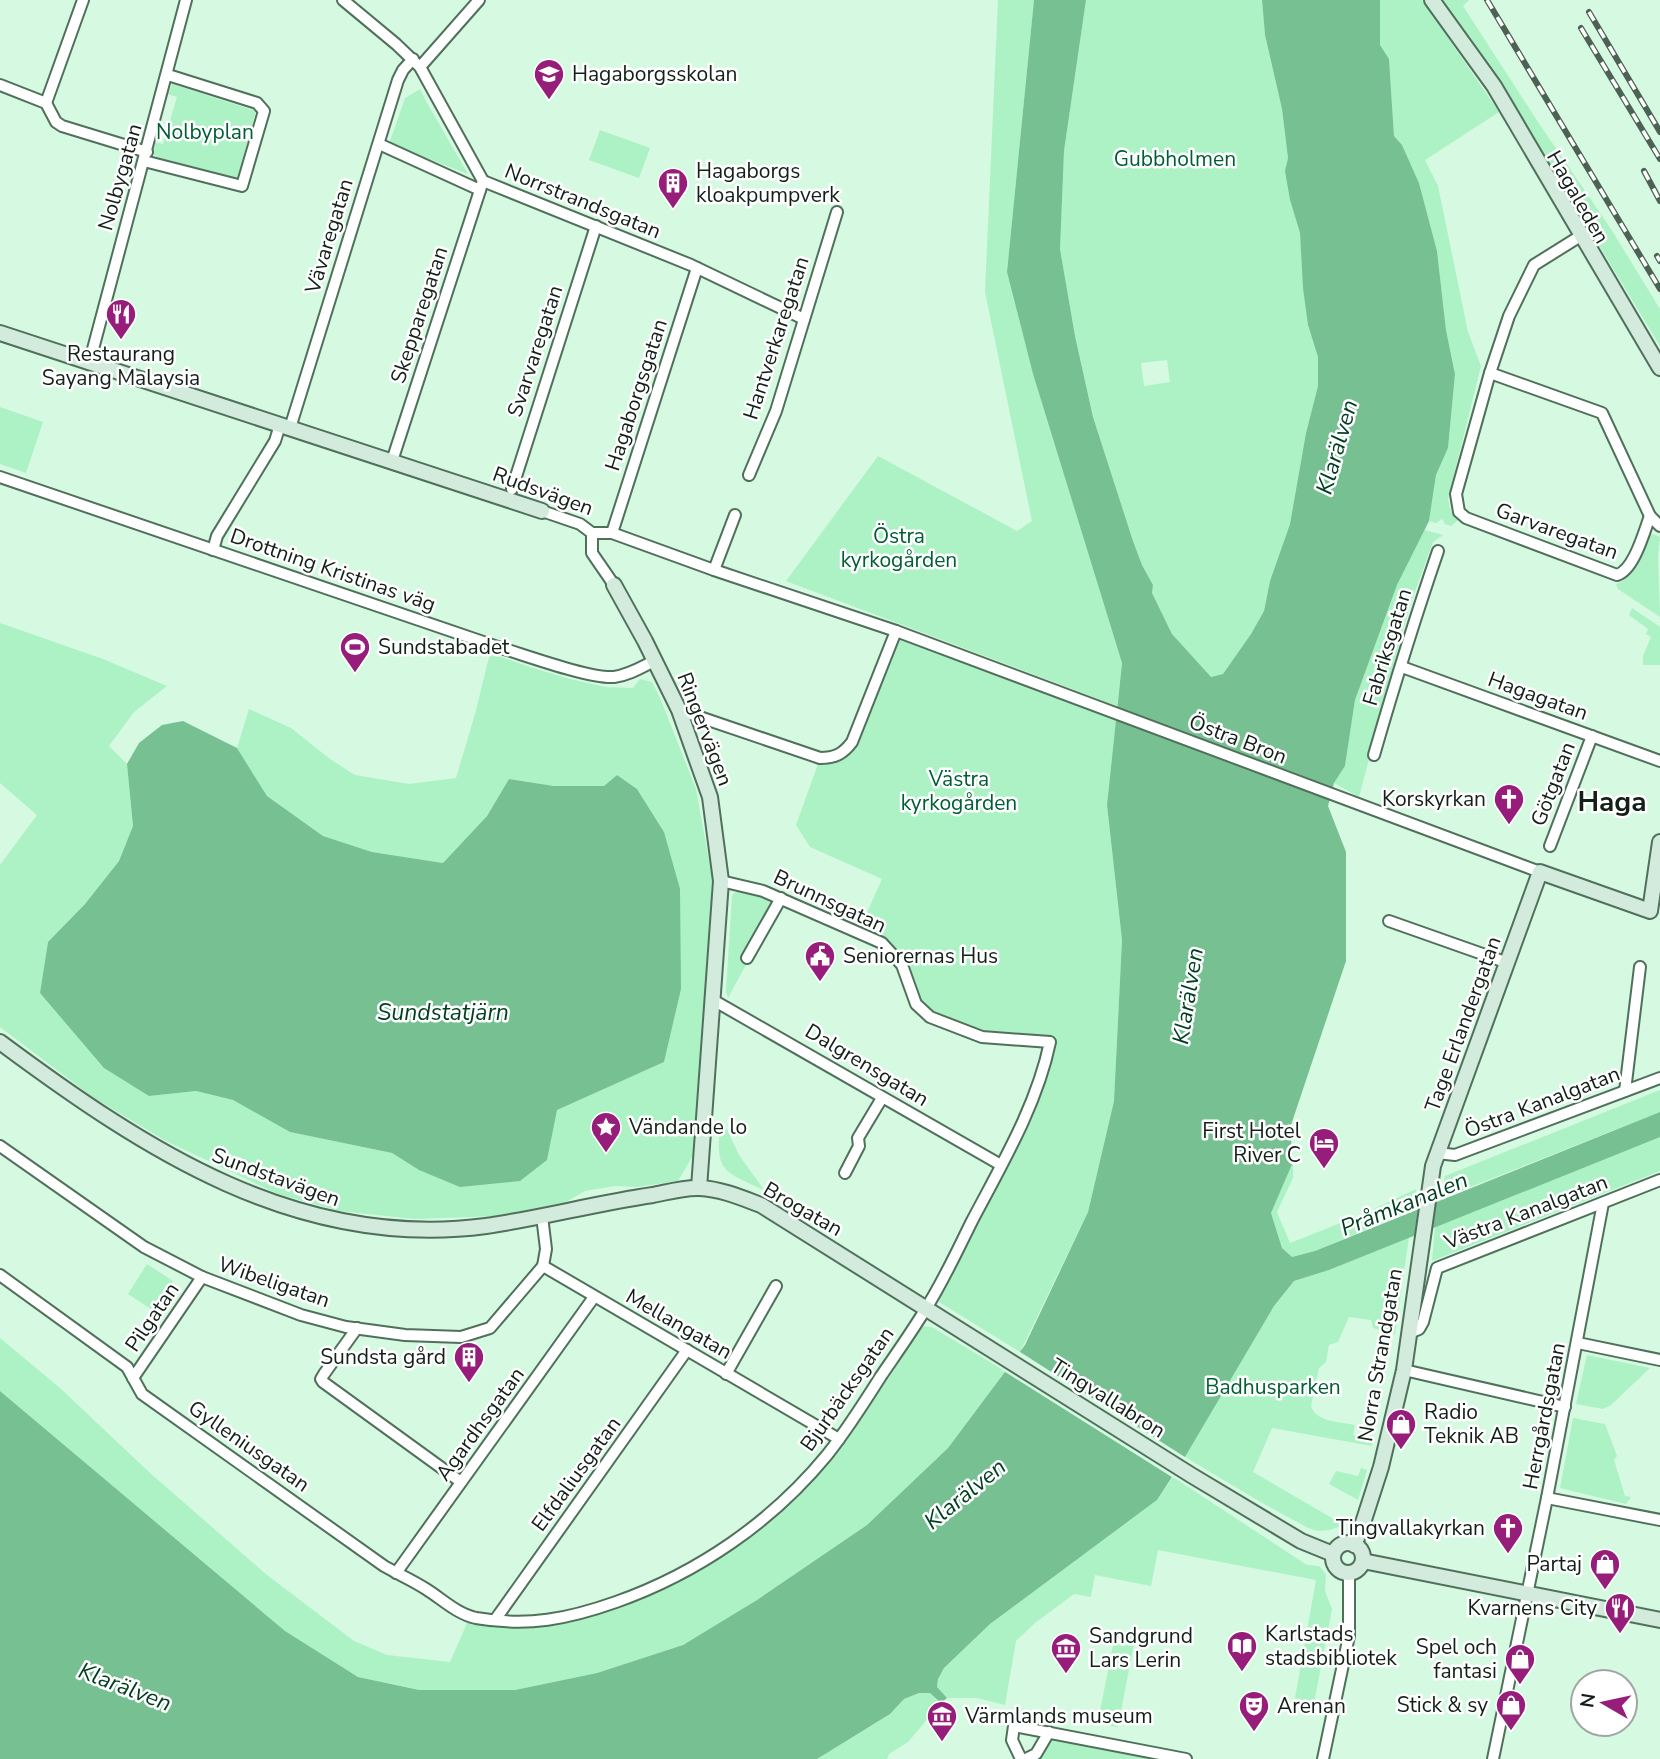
<svg xmlns="http://www.w3.org/2000/svg" width="1660" height="1759" font-family="'Nunito Sans',sans-serif">
<rect width="100%" height="100%" fill="#d5f9e1"/>
<g fill="#adf2c5" fill-rule="evenodd">
<path d="M998,0h36l-27,272 26,102 89,289 -5,43 -331,-125 92,-125 139,75 15,-10 -47,-229z"/>
<path d="M1086,0h176l3,35 17,74 6,49 -2,13 4,29 10,33 8,92 10,32v29l-12,47 -16,91 -20,57 -6,30 -13,23 -28,40 -13,3 -38,-43 -20,-41 1,-8 -11,-20 -9,-24 -40,-124 -18,-81 -15,-87 1,-24 3,-74zM1167,360l3,22 -26,4 -3,-23z"/>
<path d="M1380,0h42l77,112 -74,48 13,26 30,146 13,34 -33,133 3,13 7,8 -7,6 -6,-2 -3,-5 -6,4 -7,-2 7,-46 12,-27 7,-75 -9,-43 -9,-79 -18,-68 -17,-38 -8,-9 -5,-77 -9,-13z"/>
<path d="M1441,0h28l-6,6 75,116 73,107 49,80v37l-138,-228z"/>
<path d="M172,84l84,27 -18,66 -7,1 -74,-21 -5,-4 2,-11 9,2 14,-47 -9,-3z"/>
<path d="M420,89l6,12 42,73 -79,-30 16,-46z"/>
<path d="M600,130l50,18 -11,30 -50,-18z"/>
<path d="M0,407l43,15 -17,51 -26,-9z"/>
<path d="M1424,530l19,5 -10,7 -24,66 -50,189 -25,-14 11,-17 10,-66 42,-115z"/>
<path d="M1653,534l7,3 -2,20 2,60 -42,-28 -2,-5c20,-6 25,-31 32,-49z"/>
<path d="M1632,608l28,19v38h-17v-9l8,-19 -5,-3 2,-5 -19,-14z"/>
<path d="M0,623l103,36 64,27 -33,26 -25,34 18,18 6,62 -14,35 -34,43 -37,38 -8,51 109,103 47,-5 37,9 57,32 102,21 27,17 128,-10 9,-50 108,-48v-230l-27,-43 -20,-14 -13,11h-50l-45,-7 -22,37 -44,47 -71,-11 -49,-16 -56,-40 -30,-48 12,-39 42,19 39,31 25,16 54,9 47,-6 19,-64 15,-61 43,15 37,11 36,8 27,1 7,-9 12,3 8,16 36,91 16,88 -6,134 -11,141 -17,29 -41,6 -22,-1 -30,5 -19,11 -68,14 -84,3 -75,-8 -61,-17 -112,-53 -72,-43 -94,-71v-162l37,-50 -37,-32z"/>
<path d="M898,639l218,82 -9,84 15,135 -8,161 -26,111 -68,140 -81,-50 -2,-9 10,-19 6,-2 42,-82 -4,-7 62,-143c-37,-3 -109,-10 -133,-41 -7,-10 -7,-25 -13,-36 -10,-18 -29,-27 -47,-35l22,-49 -72,-32 -14,-22 22,-61c18,-2 26,-5 38,-18z"/>
<path d="M741,890l28,9 2,8 -23,54 -20,37 -2,-7 6,-95 2,-3z"/>
<path d="M1660,1090v22l-220,87 5,-23z"/>
<path d="M723,1121l16,34 25,35c-43,-20 -48,-18 -44,-68z"/>
<path d="M1656,1137h4v34l-228,90 3,-35z"/>
<path d="M1293,1162v16l-16,34 13,31 71,-28 55,-26 -3,21 -98,41 -23,6 -10,-9 -11,-35z"/>
<path d="M1409,1237l-14,97 -22,-6 -2,-8 -22,-3 -11,25 -9,3 -3,17 -7,6 -8,38c4,16 30,16 44,19l-2,10 20,4 -1,7 -100,-18 -19,44 91,53 -14,5 -12,1 -10,-3 -51,-28 -72,-43 89,-151 20,-25 35,-11z"/>
<path d="M147,1264l26,17 -19,30 -26,-17z"/>
<path d="M919,1326l13,1 73,44 -57,77 -81,77 -110,75 -74,45 -86,28 -82,17h-96l-61,-13 -73,-46 -285,-240v-53l60,50 90,85 117,102 87,66 33,14 63,7 18,-41 47,7 88,-18 75,-27 69,-44 42,-35 75,-104h8l36,-53v-5z"/>
<path d="M1587,1355l63,13 -39,37 -8,4 -27,-5z"/>
<path d="M1573,1418l32,6 12,32 -3,4 11,36 6,1 -5,7 -66,-16z"/>
<path d="M1361,1468l6,2 -9,30 -29,-16 7,-13 22,5z"/>
<path d="M1173,1477l134,88 12,1 7,8 -1,17 7,18 -18,94 -19,-5 21,-118 -158,-30 -7,36 -56,-11 -4,22 -17,-3 -39,29 -19,18 -11,64 -28,-7h-30l-10,-11 1,-8 6,-11 46,-44 167,-124z"/>
<path d="M1116,1630l20,3 -18,94 -7,-1 1,-8 -13,-2z"/>
<path d="M919,1693h11l11,10 -33,39 -19,12 -2,5h-70l73,-45 14,-15z"/>
<path d="M1045,1734l118,25h-134z"/>
</g>
<g fill="#76c092">
<path d="M1034,0h52l-22,151 -3,74 -1,24 15,87 18,81 40,124 9,24 11,20 -1,8 20,41 39,43 12,-3 28,-40 13,-23 6,-30 20,-57 16,-91 12,-47v-29l-10,-32 -5,-37 -3,-55 -10,-33 -5,-29 3,-13 -6,-49 -17,-74 -3,-35h118v45l9,14 5,77 8,9 17,38 18,68 9,79 9,44 -7,74 -12,27 -7,46 -32,64 -42,115 -10,66 -11,17 -6,23 18,46v109l-56,167 3,34 -22,51 11,35 10,9 23,-6 345,-139v25l-331,133 -35,11 -20,25 -89,151 -28,43 -167,124 -46,44 -6,11 -1,8 10,11 -6,5 -11,-10h-11l-15,6 -14,15 -73,45h-817v-368l285,240 73,46 61,13h96l82,-17 86,-28 74,-45 110,-75 81,-77 77,-103 63,-133 26,-111 8,-161 -15,-135 15,-142 -89,-289 -26,-102z"/>
<path d="M183,721l54,27 30,48 56,40 49,16 71,11 44,-47 22,-37 45,7h50l13,-11 20,14 27,43 16,57 1,100 -17,73 -107,48 -10,50 -27,21 -60,6 -41,-17 -27,-17 -102,-21 -57,-32 -37,-9 -47,5 -45,-28 -64,-75 8,-51 37,-38 34,-43 14,-35 -6,-62 12,-21 23,-18z"/>
</g>
<path fill="#d5f9e1" d="M1017,1350l171,109 -13,20 -173,-109z"/>
<g fill="none" stroke-linecap="round" stroke-linejoin="round">
<g stroke="#51705c" stroke-width="14">
<g id="street">
<path d="M343,0l53,44 24,23 63,114 208,84 113,54"/>
<path d="M420,67l59,-67"/>
<path d="M0,85l46,18 10,19 6,4 85,26"/>
<path d="M46,103l37,-103"/>
<path d="M379,144l101,46"/>
<path d="M144,161l98,25 22,-75 -7,-8 -89,-28"/>
<path d="M1582,235l-48,30 -25,51 -19,57 -34,121 3,18 7,6 151,57c17,-5 27,-43 33,-59"/>
<path d="M89,364l97,-364"/>
<path d="M1490,373l112,40 48,103 10,10"/>
<path d="M290,428l108,-348 5,-10 10,-11"/>
<path d="M392,461l91,-280"/>
<path d="M749,475l27,-64 61,-199"/>
<path d="M0,477l498,170c27,8 92,32 116,30 15,-2 28,-10 40,-16"/>
<path d="M512,489l84,-263"/>
<path d="M542,511l38,13 12,9h20l102,37 182,61 644,241"/>
<path d="M592,533v20l22,32"/>
<path d="M612,533l85,-265"/>
<path d="M213,550l4,-14 58,-95 5,-16"/>
<path d="M714,570l21,-55"/>
<path d="M1402,667l258,94"/>
<path d="M679,710l141,48c15,0 23,-4 32,-16l44,-111"/>
<path d="M1374,755c20,-69 41,-137 64,-204"/>
<path d="M1550,846l42,-110"/>
<path d="M1389,921l119,42"/>
<path d="M747,958l34,-60"/>
<path d="M713,1000l288,165"/>
<path d="M1625,1091l15,-124"/>
<path d="M0,1146l144,101 58,30 99,38 45,12 59,8 56,2 29,-9 53,-62"/>
<path d="M1437,1153l18,2 205,-77"/>
<path d="M845,1173l14,-27 -1,-8 24,-40"/>
<path d="M542,1216l4,33 -3,17"/>
<path d="M543,1266l296,173"/>
<path d="M0,1275l127,92 15,27 242,172c14,8 28,14 42,23 16,10 31,25 50,29 52,9 92,1 140,-16 82,-29 156,-80 211,-147 20,-25 37,-52 54,-79 15,-22 30,-43 44,-66 18,-28 32,-59 47,-89 30,-57 65,-116 78,-179l-68,-5 -52,-20 -14,-13 -14,-39 -20,-22 -119,-52 -42,-10"/>
<path d="M357,1328l-33,46 -3,5 2,3 138,100"/>
<path d="M1409,1333l10,-4 4,-7 14,-54 223,-88"/>
<path d="M1578,1343l82,17"/>
<path d="M1404,1370l161,37"/>
<path d="M726,1374l50,-88"/>
<path d="M133,1378l69,-101"/>
<path d="M1547,1498l113,22"/>
<path d="M396,1573l198,-276"/>
<path d="M495,1620l192,-270"/>
<path d="M1021,1759l-9,-19 2,-14 172,33"/>
<path d="M1026,1759l10,-5 13,-22"/>
<path d="M1323,1759l26,-123v-63"/>
<path d="M1493,1759l54,-261 56,-295"/>
</g>
</g>
<g stroke="#51705c" stroke-width="18">
<g id="secondary">
<path d="M1432,0l62,86 166,282"/>
<path d="M0,333l542,178"/>
<path d="M614,585l31,56 34,69 31,87 11,84 -22,307"/>
<path d="M0,1042c144,107 298,209 486,184 56,-8 111,-23 167,-31 15,-3 32,-8 47,-7 21,1 42,10 61,17l430,270 110,66 32,13"/>
<circle cx="1348" cy="1558" r="15"/>
<path d="M1354,1545l8,-19 19,-59 23,-97 29,-204 107,-294 110,39 10,-69"/>
<path d="M1363,1561l297,59"/>
</g>
</g>
<use href="#street" stroke="#fff" stroke-width="10"/>
<use href="#secondary" stroke="#d2ebdc" stroke-width="14"/>
<g stroke="#4d6154" stroke-width="6">
<g id="rail">
<path d="M1487,0l173,289"/>
<path d="M1589,12l71,120"/>
<path d="M1581,28l79,131"/>
<path d="M1644,171l16,30"/>
<path d="M1657,256l3,5"/>
</g>
</g>
<use href="#rail" stroke="#fff" stroke-width="3.5" stroke-dasharray="10" stroke-linecap="butt"/>
</g>
<defs>
<g id="school-pin" transform="scale(1.575)"><path d="M0 17L-7.5 6A9.5 9.5 0 1 1 7.5 6Z" fill="#961e7a" stroke="#fff"/><path d="M0-5L7-2L0 1L-7-2ZM-4 1L0 2.5L4 1V4Q0 6-4 4Z" fill="#fff"/></g>
<g id="building-pin" transform="scale(1.575)"><path d="M0 17L-7.5 6A9.5 9.5 0 1 1 7.5 6Z" fill="#961e7a" stroke="#fff"/><path d="M-4-6H4V6H1V3H-1V6H-4ZM-2.5-4.3h1.7v1.8h-1.7ZM.8-4.3h1.7v1.8H.8ZM-2.5-1h1.7V.8h-1.7ZM.8-1h1.7V.8H.8Z" fill="#fff"/></g>
<g id="restaurant-pin" transform="scale(1.575)"><path d="M0 17L-7.5 6A9.5 9.5 0 1 1 7.5 6Z" fill="#961e7a" stroke="#fff"/><path d="M-5-6h1v4h1v-4h1v4h1v-4h1v5L-1.5 .5V6h-2V.5L-5-1ZM5-6V6H3V1.5H1.5Q1.5-4 5-6Z" fill="#fff"/></g>
<g id="stadium-pin" transform="scale(1.575)"><path d="M0 17L-7.5 6A9.5 9.5 0 1 1 7.5 6Z" fill="#961e7a" stroke="#fff"/><path d="M0-5a6.5 5 0 1 0 0 10a6.5 5 0 1 0 0-10ZM-3.5-1.8h7v3.6h-7Z" fill="#fff"/></g>
<g id="church-pin" transform="scale(1.575)"><path d="M0 17L-7.5 6A9.5 9.5 0 1 1 7.5 6Z" fill="#961e7a" stroke="#fff"/><path d="M-1.2-6h2.4v3.5h3.3v2.4h-3.3V6h-2.4V-.1h-3.3v-2.4h3.3Z" fill="#fff"/></g>
<g id="civic-pin" transform="scale(1.575)"><path d="M0 17L-7.5 6A9.5 9.5 0 1 1 7.5 6Z" fill="#961e7a" stroke="#fff"/><path d="M-.6-6.5H3V-4.5H.6V-3L4-1V1h2V6H-6V1h2V-1L-.6-3ZM-1.2 2.5V6h2.4V2.5Z" fill="#fff"/></g>
<g id="sight-pin" transform="scale(1.575)"><path d="M0 17L-7.5 6A9.5 9.5 0 1 1 7.5 6Z" fill="#961e7a" stroke="#fff"/><path d="M0-6L1.8-2.2L6-1.7L2.9 1.2L3.7 5.4L0 3.3L-3.7 5.4L-2.9 1.2L-6-1.7L-1.8-2.2Z" fill="#fff"/></g>
<g id="hotel-pin" transform="scale(1.575)"><path d="M0 17L-7.5 6A9.5 9.5 0 1 1 7.5 6Z" fill="#961e7a" stroke="#fff"/><path d="M-6-4.5h1.5V1H6V5H4.5V3h-9V5H-6ZM-4 0a1.8 1.8 0 1 1 3.6 0ZM.5 0V-2.5h3Q6-2.5 6 0Z" fill="#fff"/></g>
<g id="shop-pin" transform="scale(1.575)"><path d="M0 17L-7.5 6A9.5 9.5 0 1 1 7.5 6Z" fill="#961e7a" stroke="#fff"/><path d="M-5-2.5h2.3a2.7 3.5 0 0 1 5.4 0H5L5.5 6h-11ZM-1.5-2.5h3a1.5 2.3 0 0 0-3 0Z" fill="#fff"/></g>
<g id="library-pin" transform="scale(1.575)"><path d="M0 17L-7.5 6A9.5 9.5 0 1 1 7.5 6Z" fill="#961e7a" stroke="#fff"/><path d="M-6-4Q-3-5.5-.7-3.5V5Q-3 3-6 4ZM6-4Q3-5.5 .7-3.5V5Q3 3 6 4Z" fill="#fff"/></g>
<g id="museum-pin" transform="scale(1.575)"><path d="M0 17L-7.5 6A9.5 9.5 0 1 1 7.5 6Z" fill="#961e7a" stroke="#fff"/><path d="M0-6L6-3V-2H-6V-3ZM-5-1h2V3h-2ZM-1-1h2V3h-2ZM3-1h2V3H3ZM-6 4H6V6H-6Z" fill="#fff"/></g>
<g id="theatre-pin" transform="scale(1.575)"><path d="M0 17L-7.5 6A9.5 9.5 0 1 1 7.5 6Z" fill="#961e7a" stroke="#fff"/><path d="M-5-5.5Q0-4 5-5.5V0Q5 5 0 6Q-5 5-5 0ZM-3.3-2.5H-1v1.5H-3.3ZM1-2.5H3.3v1.5H1ZM-2.8 1Q0 5.5 2.8 1Z" fill="#fff"/></g>
</defs>
<g fill-rule="evenodd">
<use href="#school-pin" x="549" y="74"/>
<use href="#building-pin" x="673" y="183"/>
<use href="#restaurant-pin" x="121" y="314"/>
<use href="#stadium-pin" x="355" y="647"/>
<use href="#church-pin" x="1509" y="799"/>
<use href="#civic-pin" x="820" y="956"/>
<use href="#sight-pin" x="606" y="1127"/>
<use href="#hotel-pin" x="1324" y="1143"/>
<use href="#building-pin" x="469" y="1357"/>
<use href="#shop-pin" x="1401" y="1424"/>
<use href="#church-pin" x="1508" y="1528"/>
<use href="#shop-pin" x="1605" y="1564"/>
<use href="#restaurant-pin" x="1620" y="1608"/>
<use href="#library-pin" x="1242" y="1646"/>
<use href="#museum-pin" x="1066" y="1648"/>
<use href="#shop-pin" x="1520" y="1659"/>
<use href="#shop-pin" x="1511" y="1705"/>
<use href="#theatre-pin" x="1254" y="1706"/>
<use href="#museum-pin" x="942" y="1716"/>
</g>
<g text-anchor="middle" dominant-baseline="central" stroke-width="5" stroke-linejoin="round" paint-order="stroke">
<g font-size="21" fill="#132018" stroke="#fff" text-anchor="start">
<text x="572" y="74">Hagaborgsskolan</text>
<text x="696" y="171">Hagaborgs<tspan x="696" dy="24">kloakpumpverk</tspan></text>
<text x="121" y="354" text-anchor="middle">Restaurang<tspan x="121" dy="24">Sayang Malaysia</tspan></text>
<text x="378" y="647">Sundstabadet</text>
<text x="1486" y="799" text-anchor="end">Korskyrkan</text>
<text x="843" y="956">Seniorernas Hus</text>
<text x="629" y="1127">Vändande lo</text>
<text x="1301" y="1131" text-anchor="end">First Hotel<tspan x="1301" dy="24">River C</tspan></text>
<text x="446" y="1357" text-anchor="end">Sundsta gård</text>
<text x="1424" y="1412">Radio<tspan x="1424" dy="24">Teknik AB</tspan></text>
<text x="1485" y="1528" text-anchor="end">Tingvallakyrkan</text>
<text x="1582" y="1564" text-anchor="end">Partaj</text>
<text x="1597" y="1608" text-anchor="end">Kvarnens City</text>
<text x="1265" y="1634">Karlstads<tspan x="1265" dy="24">stadsbibliotek</tspan></text>
<text x="1089" y="1636">Sandgrund<tspan x="1089" dy="24">Lars Lerin</tspan></text>
<text x="1497" y="1647" text-anchor="end">Spel och<tspan x="1497" dy="24">fantasi</tspan></text>
<text x="1488" y="1705" text-anchor="end">Stick &amp; sy</text>
<text x="1277" y="1706">Arenan</text>
<text x="965" y="1716">Värmlands museum</text>
</g>
<g font-size="21" fill="#005e34" stroke="#fff">
<text x="205" y="132">Nolbyplan</text>
<text x="1175" y="159">Gubbholmen</text>
<text x="899" y="536">Östra<tspan x="899" dy="24">kyrkogården</tspan></text>
<text x="959" y="779">Västra<tspan x="959" dy="24">kyrkogården</tspan></text>
<text x="1273" y="1387">Badhusparken</text>
</g>
<g font-size="21" fill="#132018" stroke="#fff">
<text transform="translate(120 177) rotate(-74)">Nolbygatan</text>
<text transform="translate(1578 197) rotate(60)">Hagaleden</text>
<text transform="translate(583 201) rotate(22)">Norrstrandsgatan</text>
<text transform="translate(329 236) rotate(-73)">Vävaregatan</text>
<text transform="translate(419 315) rotate(-72)">Skepparegatan</text>
<text transform="translate(776 338) rotate(-72)">Hantverkaregatan</text>
<text transform="translate(535 351) rotate(-72)">Svarvaregatan</text>
<text transform="translate(636 395) rotate(-72)">Hagaborgsgatan</text>
<text transform="translate(543 491) rotate(20)">Rudsvägen</text>
<text transform="translate(1557 531) rotate(20)">Garvaregatan</text>
<text transform="translate(333 570) rotate(19)">Drottning Kristinas väg</text>
<text transform="translate(1387 647) rotate(-73)">Fabriksgatan</text>
<text transform="translate(1538 696) rotate(20)">Hagagatan</text>
<text transform="translate(705 729) rotate(69)">Ringervägen</text>
<text transform="translate(1238 739) rotate(21)">Östra Bron</text>
<text transform="translate(1553 784) rotate(-69)">Götgatan</text>
<text transform="translate(830 901) rotate(25)">Brunnsgatan</text>
<text transform="translate(1463 1024) rotate(-70)">Tage Erlandergatan</text>
<text transform="translate(867 1065) rotate(31)">Dalgrensgatan</text>
<text transform="translate(1542 1102) rotate(-21)">Östra Kanalgatan</text>
<text transform="translate(276 1177) rotate(20)">Sundstavägen</text>
<text transform="translate(803 1209) rotate(30)">Brogatan</text>
<text transform="translate(1526 1212) rotate(-21)">Västra Kanalgatan</text>
<text transform="translate(274 1282) rotate(19)">Wibeligatan</text>
<text transform="translate(152 1317) rotate(-56)">Pilgatan</text>
<text transform="translate(679 1324) rotate(30)">Mellangatan</text>
<text transform="translate(1380 1355) rotate(-80)">Norra Strandgatan</text>
<text transform="translate(847 1389) rotate(-55)">Bjurbäcksgatan</text>
<text transform="translate(1108 1398) rotate(32)">Tingvallabron</text>
<text transform="translate(1544 1416) rotate(-79)">Herrgårdsgatan</text>
<text transform="translate(480 1424) rotate(-54)">Agardhsgatan</text>
<text transform="translate(249 1446) rotate(35)">Gylleniusgatan</text>
<text transform="translate(576 1474) rotate(-54)">Elfdaliusgatan</text>
</g>
<g font-size="23" font-style="italic" fill="#003e21" stroke="#fff">
<text transform="translate(1337 447) rotate(-74)">Klarälven</text>
<text transform="translate(1188 996) rotate(-81)">Klarälven</text>
<text x="443" y="1012">Sundstatjärn</text>
<text transform="translate(1404 1204) rotate(-22)">Pråmkanalen</text>
<text transform="translate(965 1494) rotate(-39)">Klarälven</text>
<text transform="translate(125 1687) rotate(21)">Klarälven</text>
</g>
<g font-size="28" font-weight="bold" fill="#132018" stroke="#fff">
<text x="1612" y="802">Haga</text>
</g>
</g>
<g transform="translate(1604 1703) rotate(279)"><circle r="33" fill="#ffffff" stroke="#a1a6a3" stroke-width="2"/>
<path d="M0-5L12 26L0 18L-12 26Z" fill="#961e7a"/>
<text y="-10" font-size="19" font-weight="bold" text-anchor="middle" fill="#132018">N</text>
</g>
</svg>
